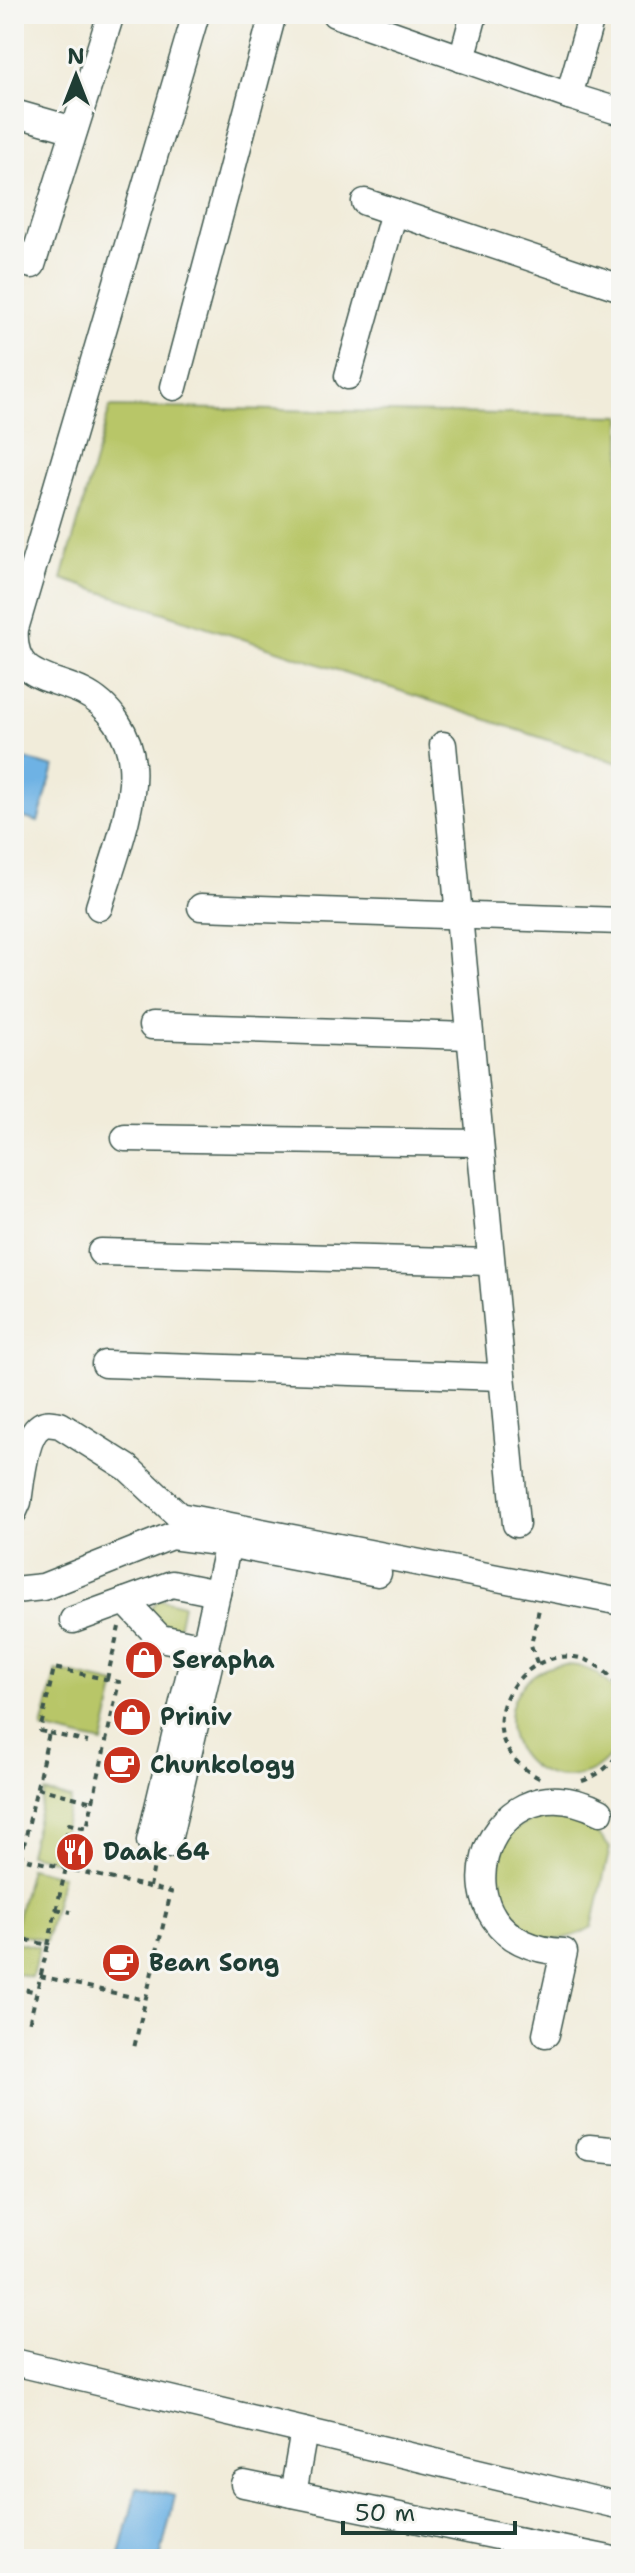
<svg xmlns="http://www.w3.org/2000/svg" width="635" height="2573" font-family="'Shantell Sans',sans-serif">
<rect width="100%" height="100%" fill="#f6f6f2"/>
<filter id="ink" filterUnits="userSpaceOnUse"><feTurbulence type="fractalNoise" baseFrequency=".0125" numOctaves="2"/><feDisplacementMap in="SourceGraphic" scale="16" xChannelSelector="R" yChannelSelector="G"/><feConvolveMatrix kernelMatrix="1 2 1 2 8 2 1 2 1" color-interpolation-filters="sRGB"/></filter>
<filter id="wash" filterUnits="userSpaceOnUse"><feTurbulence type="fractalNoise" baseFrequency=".006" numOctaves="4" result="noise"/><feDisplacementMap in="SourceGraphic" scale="32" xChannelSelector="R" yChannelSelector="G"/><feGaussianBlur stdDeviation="1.8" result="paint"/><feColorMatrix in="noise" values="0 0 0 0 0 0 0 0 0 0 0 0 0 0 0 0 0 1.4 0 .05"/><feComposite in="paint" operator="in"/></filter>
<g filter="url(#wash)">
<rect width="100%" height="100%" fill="#f1ecda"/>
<g fill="#b8c668" stroke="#6c824e" stroke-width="2">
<path d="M110,407l511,9v348l-559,-185z"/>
<path d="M158,1599l25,6 -5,23 -24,-5 -5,-12z"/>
<circle cx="566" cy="1721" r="56"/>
<path d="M56,1670l60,14 -13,59 -61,-14z"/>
<path d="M44,1792l27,7 -15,62 -27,-7z"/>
<path d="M549,1815c27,1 45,11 61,33l-18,79c-91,55 -147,-92 -43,-112z"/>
<path d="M30,1868l32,8 -16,65 -32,-8z"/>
<path d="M14,1942l25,5 -7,30 -18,-4z"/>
</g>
<g fill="#6eb2e4" stroke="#46788c" stroke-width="2">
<path d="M14,756l40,11 -16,55 -24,-7z"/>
<path d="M137,2487l38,9 -15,63h-41z"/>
</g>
</g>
<g filter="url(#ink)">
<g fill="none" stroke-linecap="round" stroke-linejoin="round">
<g stroke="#3e574d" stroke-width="29">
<g id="minor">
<path d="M335,14l234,82 52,16"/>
<path d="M462,59l12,-45"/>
<path d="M569,96l23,-82"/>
<path d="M14,113l60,17"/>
<path d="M365,202l256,86"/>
<path d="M14,260l18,5 79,-251"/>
<path d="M348,376l46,-164"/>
<path d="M174,387l99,-373"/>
<path d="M443,745l73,779"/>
<path d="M99,907c12,-40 37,-102 33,-142 -2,-30 -22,-60 -49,-73 -33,-16 -72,-13 -68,-63l181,-615"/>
<path d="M201,907l420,14"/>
<path d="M152,1026l318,10"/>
<path d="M125,1138l355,5"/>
<path d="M101,1252l390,10"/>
<path d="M105,1364l397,13"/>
<path d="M14,1511l4,-9c3,-18 6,-68 24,-77 5,-3 12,-1 18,0l68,43 51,48 442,86"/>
<path d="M14,1590l29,-3 128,-51 46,6 161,31"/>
<path d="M125,1601l35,37 45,9"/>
<path d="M73,1620l99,-36 45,9"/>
<path d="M205,1647l-11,9 -44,185 17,4 43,-184 -5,-14 23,-103"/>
<path d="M546,2034l18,-82c-139,-7 -83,-202 36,-140"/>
<path d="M589,2148l32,3"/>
<path d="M14,2362l607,144"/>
<path d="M244,2484l365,75"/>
<path d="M293,2494l11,-63"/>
</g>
</g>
<g stroke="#3e574d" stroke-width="4" stroke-dasharray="6 6" stroke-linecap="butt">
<path d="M537,1663l-6,-18 8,-36"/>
<path d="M107,1679l12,-52"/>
<path d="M49,1733l39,9"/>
<path d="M539,1778c-101,-54 22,-183 82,-87"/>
<path d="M582,1781c18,-6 29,-16 39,-31"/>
<path d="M37,1788l56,14"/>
<path d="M21,1858l28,-125 -9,-2 14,-63 65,14 -32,146 -18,-4 -9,43"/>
<path d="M14,1887l7,-29 150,34 -37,156"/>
<path d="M150,1887l4,-22"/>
<path d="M56,1909l15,3"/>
<path d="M14,1937l34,8 -19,79"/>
<path d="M48,1945l18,-77"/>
<path d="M40,1976l105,24"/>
<path d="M14,1987l23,5"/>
</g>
<use href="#minor" stroke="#fff" stroke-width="26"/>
</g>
</g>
<defs>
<g id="shop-disc" transform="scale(2)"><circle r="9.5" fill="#c8321e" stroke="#f6f6f2"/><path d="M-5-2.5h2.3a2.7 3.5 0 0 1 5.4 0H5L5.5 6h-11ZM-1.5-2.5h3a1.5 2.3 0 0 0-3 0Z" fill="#fff"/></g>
<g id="cafe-disc" transform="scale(2)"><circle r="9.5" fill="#c8321e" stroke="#f6f6f2"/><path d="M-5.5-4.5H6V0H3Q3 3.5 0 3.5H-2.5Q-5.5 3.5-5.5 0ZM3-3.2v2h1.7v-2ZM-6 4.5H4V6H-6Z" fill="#fff"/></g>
<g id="restaurant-disc" transform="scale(2)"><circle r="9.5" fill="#c8321e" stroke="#f6f6f2"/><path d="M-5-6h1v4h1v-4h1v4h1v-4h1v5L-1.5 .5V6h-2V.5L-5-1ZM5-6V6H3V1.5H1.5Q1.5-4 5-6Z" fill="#fff"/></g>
</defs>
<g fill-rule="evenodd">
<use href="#shop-disc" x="144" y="1660"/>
<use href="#shop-disc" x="132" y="1717"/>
<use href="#cafe-disc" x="122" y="1765"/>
<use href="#restaurant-disc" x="75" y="1852"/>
<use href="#cafe-disc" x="121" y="1963"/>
</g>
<g text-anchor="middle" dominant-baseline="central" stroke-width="6" stroke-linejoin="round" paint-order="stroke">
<g font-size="24" font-weight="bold" fill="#1f3d34" stroke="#f6f6f2" text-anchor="start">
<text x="172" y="1660">Serapha</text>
<text x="160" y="1717">Priniv</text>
<text x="150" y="1765">Chunkology</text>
<text x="103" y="1852">Daak 64</text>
<text x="149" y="1963">Bean Song</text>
</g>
</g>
<rect width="635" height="2573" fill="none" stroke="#f6f6f2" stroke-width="48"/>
<g transform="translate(76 76)" stroke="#f6f6f2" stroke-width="6" paint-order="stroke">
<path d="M0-6L14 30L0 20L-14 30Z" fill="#1f3d34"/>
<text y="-12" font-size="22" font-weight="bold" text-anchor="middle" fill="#1f3d34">N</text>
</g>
<path d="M343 2521v12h172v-12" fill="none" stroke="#1f3d34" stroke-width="4"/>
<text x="355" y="2521" font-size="24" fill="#1f3d34" stroke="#f6f6f2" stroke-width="6" paint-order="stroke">50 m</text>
</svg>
